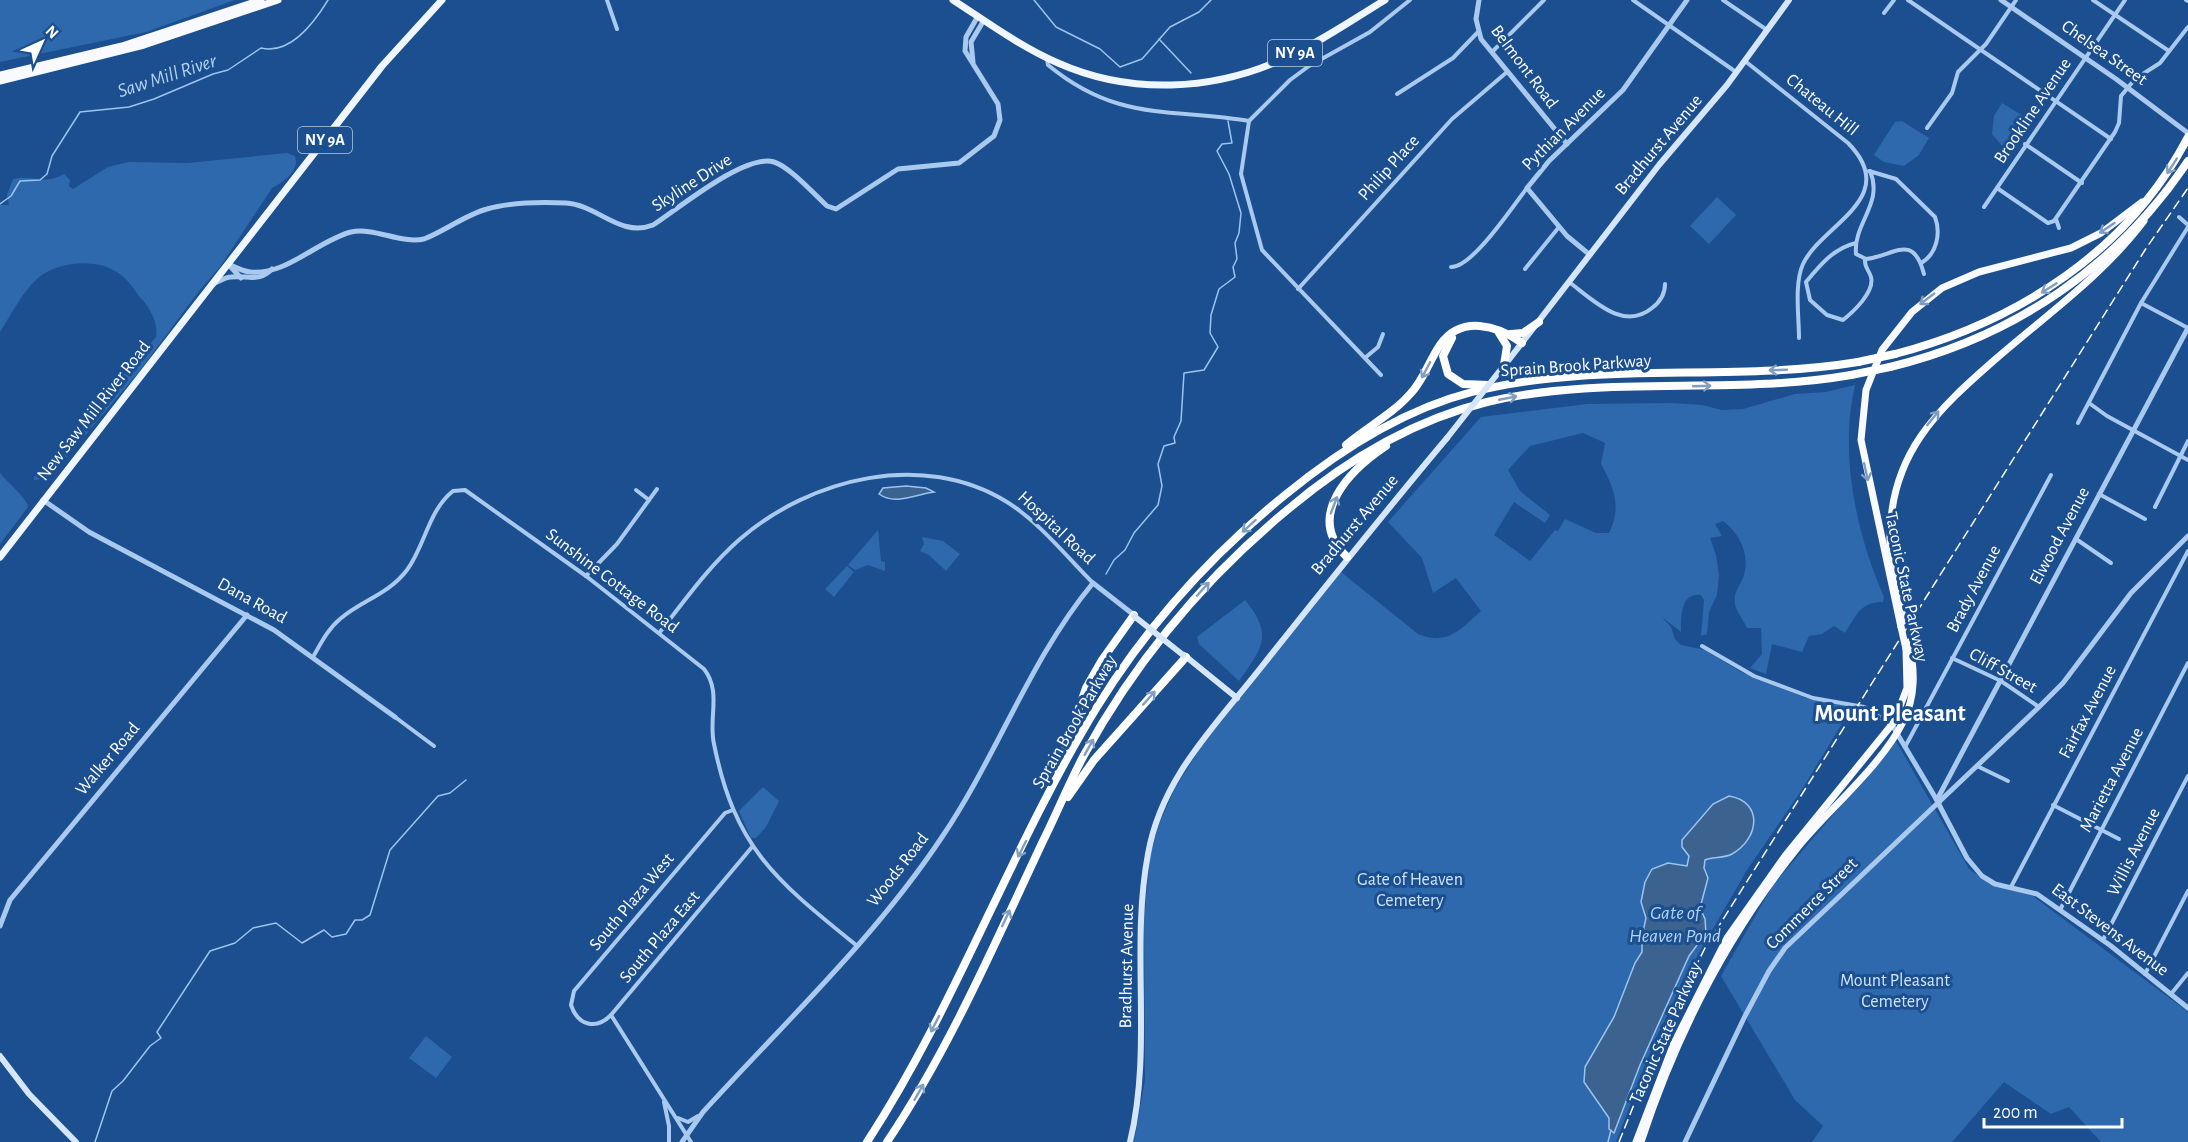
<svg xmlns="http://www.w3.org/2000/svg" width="2188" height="1142" font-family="'Alegreya Sans',sans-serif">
<rect width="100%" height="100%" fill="#1b4f8f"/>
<g fill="#2e69ad" fill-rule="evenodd">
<path d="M0,0h235l-89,32 -146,30z"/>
<path d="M2002,103l28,17 2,5 -18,27 -11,-5 -11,-13 2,-18z"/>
<path d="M1902,121l27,17 -10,17 -15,11 -20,-4 -10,-7 21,-33z"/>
<path d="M287,153l8,3c5,15 -11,26 -23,32l-52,79 -21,24 -61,82 -89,105 -15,2v-3l122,-140c2,-16 -6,-29 -17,-41 -5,-7 -11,-16 -18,-21 -22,-18 -63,-14 -83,3 -16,14 -27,37 -38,54v-127h9l-2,-10 6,-16c22,-5 28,7 51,-5l6,6 -1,6 4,3 35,-22 20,-5 60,1z"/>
<path d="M1717,197l19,18 -27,29 -19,-18z"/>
<path d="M1855,385c-16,69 1,148 29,212l-1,5c-22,-1 -27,14 -38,31l-11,-7 -12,8 -13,2 -7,16 -30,-8 -6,30 -16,-6 12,-14 -1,-26h-14c-3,-7 -11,-17 -12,-24 -2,-11 4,-17 8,-26 8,-23 -3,-44 -20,-57l-8,3 7,12 -12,2 6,17 3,20 -2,20 -8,17 -2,22 -6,2 3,-36 -3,-5c-21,-3 -20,23 -20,37l-19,-15 9,10 4,12 6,6 24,5 36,22 65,26 46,9 -51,84 -54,79 -51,88 -41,82 -39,102h-482l11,-62 -1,-160 6,-64 9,-32 16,-36 27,-43 139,-173 77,62c29,12 42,-4 63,-23l-25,-33 -23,15 -11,-35 -34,-36 93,-105 106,-13 85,-1 30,2 20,5 21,-1 52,-15 31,-2zM1583,433l22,10 -4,21c13,24 21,43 8,69h-13l-31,-14 -7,12 -3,-1 -25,31 -36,-26 20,-33 31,21 5,-8 -30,-24 -12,-21 22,-24z"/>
<path d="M0,473c7,9 28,26 28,34l-28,37z"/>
<path d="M878,530l3,31 4,1v9l-17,-6 -13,5 -7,-5z"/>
<path d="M922,537l21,4 17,13 -14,17 -17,-16 -9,-4 4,-7z"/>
<path d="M847,566l7,6 -20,25 -9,-8z"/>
<path d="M1245,600c29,35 17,48 -6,81l-40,-37 -2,-7z"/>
<path d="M1896,741l73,128 19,14 42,11 158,118v130h-87l-32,-35 -18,7 -47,-32 -52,60h-140l11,-16 -28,-26 -74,-124 52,-91z"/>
<path d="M763,787l16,14 -13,26 -10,11h-5l-12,-27z"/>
<path d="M426,1036l26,21 -16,21 -27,-20z"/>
</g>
<g fill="#3c6290" stroke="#9cc4f0" stroke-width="1.5">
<path d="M906,486l20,2 8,4c-17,2 -39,14 -55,2l4,-6z"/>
<path d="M1729,796c35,6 30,43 3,58 -9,5 -19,2 -27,6l-1,8 4,10 -8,30 5,11 1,14 -17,23 -49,109 -26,68 -5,-4v-11l-25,-36 1,-15 29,-50 21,-54 7,-11v-10l-5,1 1,-5 4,-1 4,-19 -5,-16 4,-20 7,-13 16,-6 19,3 2,-10 -7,-9v-7l31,-36z"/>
</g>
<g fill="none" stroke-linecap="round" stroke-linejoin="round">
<g stroke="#9cc4f0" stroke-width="1.5">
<path d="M1034,0l22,27 44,22 20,18 22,-8 28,-32 29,-15 12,-12"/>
<path d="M1159,39l32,34"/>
<path d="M0,204l11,-8 9,-15 20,-1 7,-6 5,-18 28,-44 49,-5 25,-8 59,-25 15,-4 33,-22c29,7 53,-25 67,-48"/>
<path d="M1106,574l8,-14 11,-10 9,-17 24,-28 4,-19 -4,-22 6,-18 11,-3 -1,-6 7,-16 3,-48 20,-3 14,-23 -8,-14 1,-18 8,-26 16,-12 -2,-10 4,-8 -2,-16 4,-10 2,-20 -12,-39 -12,-23 5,-7 10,-1 -4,-22"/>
<path d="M95,1142l17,-51 11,-10 27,-35 11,-8 -4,-6 53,-81 25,-8 18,-15 23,-5 26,20 22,-13 8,7 14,-3 9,-14h7l8,-5 20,-65 48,-54 12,-3 16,-13"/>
<path d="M1608,1142l3,-12"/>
</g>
<g stroke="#a9c9ee" stroke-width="4">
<path d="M607,0l10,29"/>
<path d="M1633,0l103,72"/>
<path d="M1723,0l44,30"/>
<path d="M1908,0l203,139"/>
<path d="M2093,0l76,51"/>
<path d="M2186,0l2,1"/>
<path d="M1884,13l10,-13"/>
<path d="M1492,52l52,-52"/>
<path d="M1047,59l1,6c69,57 121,43 201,56l41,-41 19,-14 61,-34 40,-32"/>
<path d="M1745,61l103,82c54,55 -26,81 -45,121 -9,20 -4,52 -4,74"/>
<path d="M1397,94l56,-36 25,-26"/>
<path d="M1249,121l-8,53 21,76 119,125"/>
<path d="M1927,128l25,-35 6,-21 28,-28 30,-44"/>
<path d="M2025,144l57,39"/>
<path d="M1869,171l27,8 39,38c6,16 2,37 -14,46"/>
<path d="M1870,171c14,33 -17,52 -14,83l10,5c28,-3 47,-27 58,15"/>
<path d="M1997,188l51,35 6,-2 61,-89 4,-9 2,-27 14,-17 25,-16 28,-36"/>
<path d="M1984,207l141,-207"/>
<path d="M2179,217l9,8"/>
<path d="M2056,219l3,9"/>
<path d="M1856,243c-22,5 -36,22 -50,39l4,18 17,15 16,5c10,-8 32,-28 28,-43 -2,-7 -7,-10 -6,-18"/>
<path d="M1451,267c21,1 62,-61 76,-79"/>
<path d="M1525,269l34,-42"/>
<path d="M1569,282c23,17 54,50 83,26 8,-6 13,-13 13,-24"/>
<path d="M1298,289l154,-170 55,-47"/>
<path d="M2141,303l47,25"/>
<path d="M1366,357l12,-10 5,-13"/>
<path d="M2089,403l18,13 81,44"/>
<path d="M2078,423l63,-120 47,-76"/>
<path d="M636,490l13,10"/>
<path d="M2099,494l46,25"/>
<path d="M2155,507l33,-66"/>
<path d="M2076,539l35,24"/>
<path d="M586,576l31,-32 40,-55"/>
<path d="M660,632c25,-32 49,-66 80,-93 71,-61 183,-89 267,-37 32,20 59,54 86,81"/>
<path d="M1702,646l52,30 59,22 51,9 28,18"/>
<path d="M313,657c8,-14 15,-28 27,-38 22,-19 48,-24 67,-49 18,-24 21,-59 46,-79l12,-1 121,86 118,93c18,23 4,49 10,75 21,105 63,137 142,201"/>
<path d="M1952,658l49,23 38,26"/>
<path d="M395,717l39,29"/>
<path d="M1905,747l146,-272"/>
<path d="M1977,766l31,15"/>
<path d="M2053,805l66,34"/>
<path d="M733,810l-8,3 -151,178 -3,14c7,21 25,25 40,10l141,-168"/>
<path d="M2011,887l177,-336"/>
<path d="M2060,910l128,-247"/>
<path d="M2103,940l85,-164"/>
<path d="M2145,974l43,-83"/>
<path d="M2171,994l17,-21"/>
<path d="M611,1015l80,127"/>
<path d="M664,1102l5,24v16"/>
<path d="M678,1118l10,4 10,-6"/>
</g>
<g stroke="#a9c9ee" stroke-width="5">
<path d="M1479,0l-3,19 5,20 86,105"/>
<path d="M2001,0l115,79 72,54"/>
<path d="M973,62l-2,-20 13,-22"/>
<path d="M1590,255l-23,-19 -40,-48 22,-27 74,-71 64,-90"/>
<path d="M228,264c7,3 14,7 22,8 36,4 67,-31 101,-40 24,-5 49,12 73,7 21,-8 41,-24 63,-30 23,-7 55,-7 79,-6 32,2 54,35 87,22 25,-16 92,-72 121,-63 16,5 40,32 53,44l9,3 62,-40 61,-6 35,-27 6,-16 -2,-16 -33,-53 1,-14 12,-21"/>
<path d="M228,264l13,14"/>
<path d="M213,284c5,-2 12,-7 18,-7 17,-2 27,6 41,-8"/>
<path d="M43,500l46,32 185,98 121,87"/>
<path d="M1892,725l43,72 32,61 15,18 13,8 42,10 74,52 77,62"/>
<path d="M1939,803v-7l35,-66 214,-402"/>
<path d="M0,926l10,-26 237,-285"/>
<path d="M682,1142l21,-30c81,-89 172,-174 239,-275 55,-81 88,-178 151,-254l41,32"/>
<path d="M1685,1142l60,-126 24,-45 16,-23 254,-241 24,-24 68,-90 57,-57"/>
</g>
<g stroke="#d6e6fa" stroke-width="6">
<path d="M1504,366l155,-201 68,-80 62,-85"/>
<path d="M1184,655l53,43"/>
<path d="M0,1056l29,38 47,48"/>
<path d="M1130,1142c23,-95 0,-193 18,-288 13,-75 66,-127 111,-184 62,-78 124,-156 188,-232"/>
</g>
<g stroke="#f0f6ff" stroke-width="7">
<path d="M953,0c34,22 68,47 105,63 72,32 155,28 225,-4 36,-16 69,-39 102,-59"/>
<path d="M0,557l382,-491 60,-66"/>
</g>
<g stroke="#f8faff" stroke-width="7">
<path d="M0,75l122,-29 139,-46"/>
<path d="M0,81l144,-36 134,-45"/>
<path d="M1904,621c-6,-26 -14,-53 -14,-80 -1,-87 47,-131 108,-184 50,-43 106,-83 146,-136"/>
<path d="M1901,627l-40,-187 5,-50 16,-40 30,-38 30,-24 37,-16 92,-24 30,-15 41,-31"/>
<path d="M1636,1142l38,-99 53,-105 58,-82 109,-134 13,-34 -1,-39"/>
<path d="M1641,1142c35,-107 87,-208 157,-295 32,-39 83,-81 105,-125 13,-26 12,-52 6,-80"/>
</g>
<g stroke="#fff" stroke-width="8">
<path d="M1499,333l8,13 -3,19"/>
<path d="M1511,334l12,-1 16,-11"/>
<path d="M1452,338l-9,18 5,18 15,10 26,1"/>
<path d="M1895,354c122,-32 234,-103 293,-217"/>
<path d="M1890,367c124,-30 227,-100 298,-206"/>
<path d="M1346,445c21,-18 47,-31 65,-52 13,-14 18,-32 29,-48 21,-30 57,-20 82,-2"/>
<path d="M1347,557c-43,-41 3,-87 39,-111"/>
<path d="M1057,771l29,-83 16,-28 32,-45"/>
<path d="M1068,797l26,-37 92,-103"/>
<path d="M867,1142c90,-138 144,-295 230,-435 50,-81 114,-152 188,-212 55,-45 117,-85 187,-103 126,-32 259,-9 386,-30"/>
<path d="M887,1142c63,-94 108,-199 156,-301 14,-28 26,-58 41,-86 51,-93 120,-176 202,-244 59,-50 124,-90 201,-109 119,-28 244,-6 364,-27"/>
</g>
<path stroke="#fff" stroke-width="1.5" stroke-dasharray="10 4.5" stroke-linecap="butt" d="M1619,1142l44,-110 42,-84 440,-698 43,-62"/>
<g stroke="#d6e6fa" stroke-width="6">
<path d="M1447,438l55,-70"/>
<path d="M1134,616l49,39"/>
</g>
<path stroke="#f8faff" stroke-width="7" d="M1901,627l5,22"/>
<g stroke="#fff" stroke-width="8">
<path d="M1858,362l37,-8"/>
<path d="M1851,375l39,-8"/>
</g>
</g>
<defs><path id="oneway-shaft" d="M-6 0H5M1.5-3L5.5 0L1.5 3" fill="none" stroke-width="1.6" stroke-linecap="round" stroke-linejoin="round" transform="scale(1.5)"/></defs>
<g stroke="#829ec1">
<use href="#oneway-shaft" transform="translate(2172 166) rotate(123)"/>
<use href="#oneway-shaft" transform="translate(2049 288) rotate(148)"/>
<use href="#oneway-shaft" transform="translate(1426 370) rotate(118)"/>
<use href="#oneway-shaft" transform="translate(1778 370) rotate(178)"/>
<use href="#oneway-shaft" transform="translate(1702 386) rotate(-2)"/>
<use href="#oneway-shaft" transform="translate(1508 398) rotate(-11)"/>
<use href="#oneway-shaft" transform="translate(1334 505) rotate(-69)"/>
<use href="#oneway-shaft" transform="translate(1249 526) rotate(138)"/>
<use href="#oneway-shaft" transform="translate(1203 589) rotate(-48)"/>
<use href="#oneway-shaft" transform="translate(1149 698) rotate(-48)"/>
<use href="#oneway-shaft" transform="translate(1089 747) rotate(-61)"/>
<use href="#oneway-shaft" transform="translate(1022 849) rotate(117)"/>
<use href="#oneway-shaft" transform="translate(1006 918) rotate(-65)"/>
<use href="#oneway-shaft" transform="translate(935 1024) rotate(117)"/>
<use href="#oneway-shaft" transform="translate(919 1092) rotate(-60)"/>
</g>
<g stroke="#7e9cc1">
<use href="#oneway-shaft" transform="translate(2107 228) rotate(146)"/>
<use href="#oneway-shaft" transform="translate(1927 299) rotate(143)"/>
<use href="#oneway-shaft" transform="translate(1933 418) rotate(-51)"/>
<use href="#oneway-shaft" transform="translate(1866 472) rotate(78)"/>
</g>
<g text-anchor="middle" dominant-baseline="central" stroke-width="6" stroke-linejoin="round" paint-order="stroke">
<g fill="#1b4f8f" stroke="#bbcadd" stroke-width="1.5">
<rect x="1268" y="40" width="54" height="26" rx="4.5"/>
<rect x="298" y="127" width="54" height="26" rx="4.5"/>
</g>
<g font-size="16" font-weight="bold" fill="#fff">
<text x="1295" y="53">NY 9A</text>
<text x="325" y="140">NY 9A</text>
</g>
<g font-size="18" fill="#fff" stroke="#1b4f8f">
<text transform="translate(2104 53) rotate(35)">Chelsea Street</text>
<text transform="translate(1524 67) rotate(53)">Belmont Road</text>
<text transform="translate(1822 105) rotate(39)">Chateau Hill</text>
<text transform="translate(2033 111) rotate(-56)">Brookline Avenue</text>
<text transform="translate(1564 129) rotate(-45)">Pythian Avenue</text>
<text transform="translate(1659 145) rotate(-50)">Bradhurst Avenue</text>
<text transform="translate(1389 168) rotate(-48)">Philip Place</text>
<text transform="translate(692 183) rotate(-33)">Skyline Drive</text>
<text transform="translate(1576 366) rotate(-4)">Sprain Brook Parkway</text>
<text transform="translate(94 411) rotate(-52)">New Saw Mill River Road</text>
<text transform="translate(1355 525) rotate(-50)">Bradhurst Avenue</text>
<text transform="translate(1056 528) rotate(43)">Hospital Road</text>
<text transform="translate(2060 536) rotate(-62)">Elwood Avenue</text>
<text transform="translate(612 581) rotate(37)">Sunshine Cottage Road</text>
<text transform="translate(1906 587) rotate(78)">Taconic State Parkway</text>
<text transform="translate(1974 589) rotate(-62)">Brady Avenue</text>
<text transform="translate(252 601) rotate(29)">Dana Road</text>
<text transform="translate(2003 671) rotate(29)">Cliff Street</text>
<text transform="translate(2088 712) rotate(-62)">Fairfax Avenue</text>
<text transform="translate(1075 722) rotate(-60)">Sprain Brook Parkway</text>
<text transform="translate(108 759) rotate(-50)">Walker Road</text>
<text transform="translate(2112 780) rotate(-62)">Marietta Avenue</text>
<text transform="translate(2134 852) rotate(-63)">Willis Avenue</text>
<text transform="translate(898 870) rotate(-52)">Woods Road</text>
<text transform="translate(632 902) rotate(-50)">South Plaza West</text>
<text transform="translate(1812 904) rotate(-45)">Commerce Street</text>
<text transform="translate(2110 930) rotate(37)">East Stevens Avenue</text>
<text transform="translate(660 937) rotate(-50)">South Plaza East</text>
<text transform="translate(1127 966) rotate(-89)">Bradhurst Avenue</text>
<text transform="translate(1666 1033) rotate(-66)">Taconic State Parkway</text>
</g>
<g font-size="18" fill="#cfe3fa" stroke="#1b4f8f">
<text x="1410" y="880">Gate of Heaven<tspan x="1410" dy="21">Cemetery</tspan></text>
<text x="1895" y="981">Mount Pleasant<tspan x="1895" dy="21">Cemetery</tspan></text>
</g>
<g font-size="20" font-style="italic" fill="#b5d3f5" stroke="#1b4f8f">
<text transform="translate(167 76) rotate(-18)">Saw Mill River</text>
<text x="1675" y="913">Gate of<tspan x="1675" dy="23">Heaven Pond</tspan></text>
</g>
<g font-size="24" font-weight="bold" fill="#fff" stroke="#1b4f8f">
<text x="1890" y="714">Mount Pleasant</text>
</g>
</g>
<g transform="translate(42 42) rotate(45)" stroke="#1b4f8f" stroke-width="4.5" paint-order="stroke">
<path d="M0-4.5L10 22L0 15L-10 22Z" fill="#ffffff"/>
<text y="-9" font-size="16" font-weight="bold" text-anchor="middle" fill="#ffffff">N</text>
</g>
<path d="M1984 1118v9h138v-9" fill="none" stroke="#ffffff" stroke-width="3"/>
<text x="1993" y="1118" font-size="18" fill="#ffffff" stroke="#1b4f8f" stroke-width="4.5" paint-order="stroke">200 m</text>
</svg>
